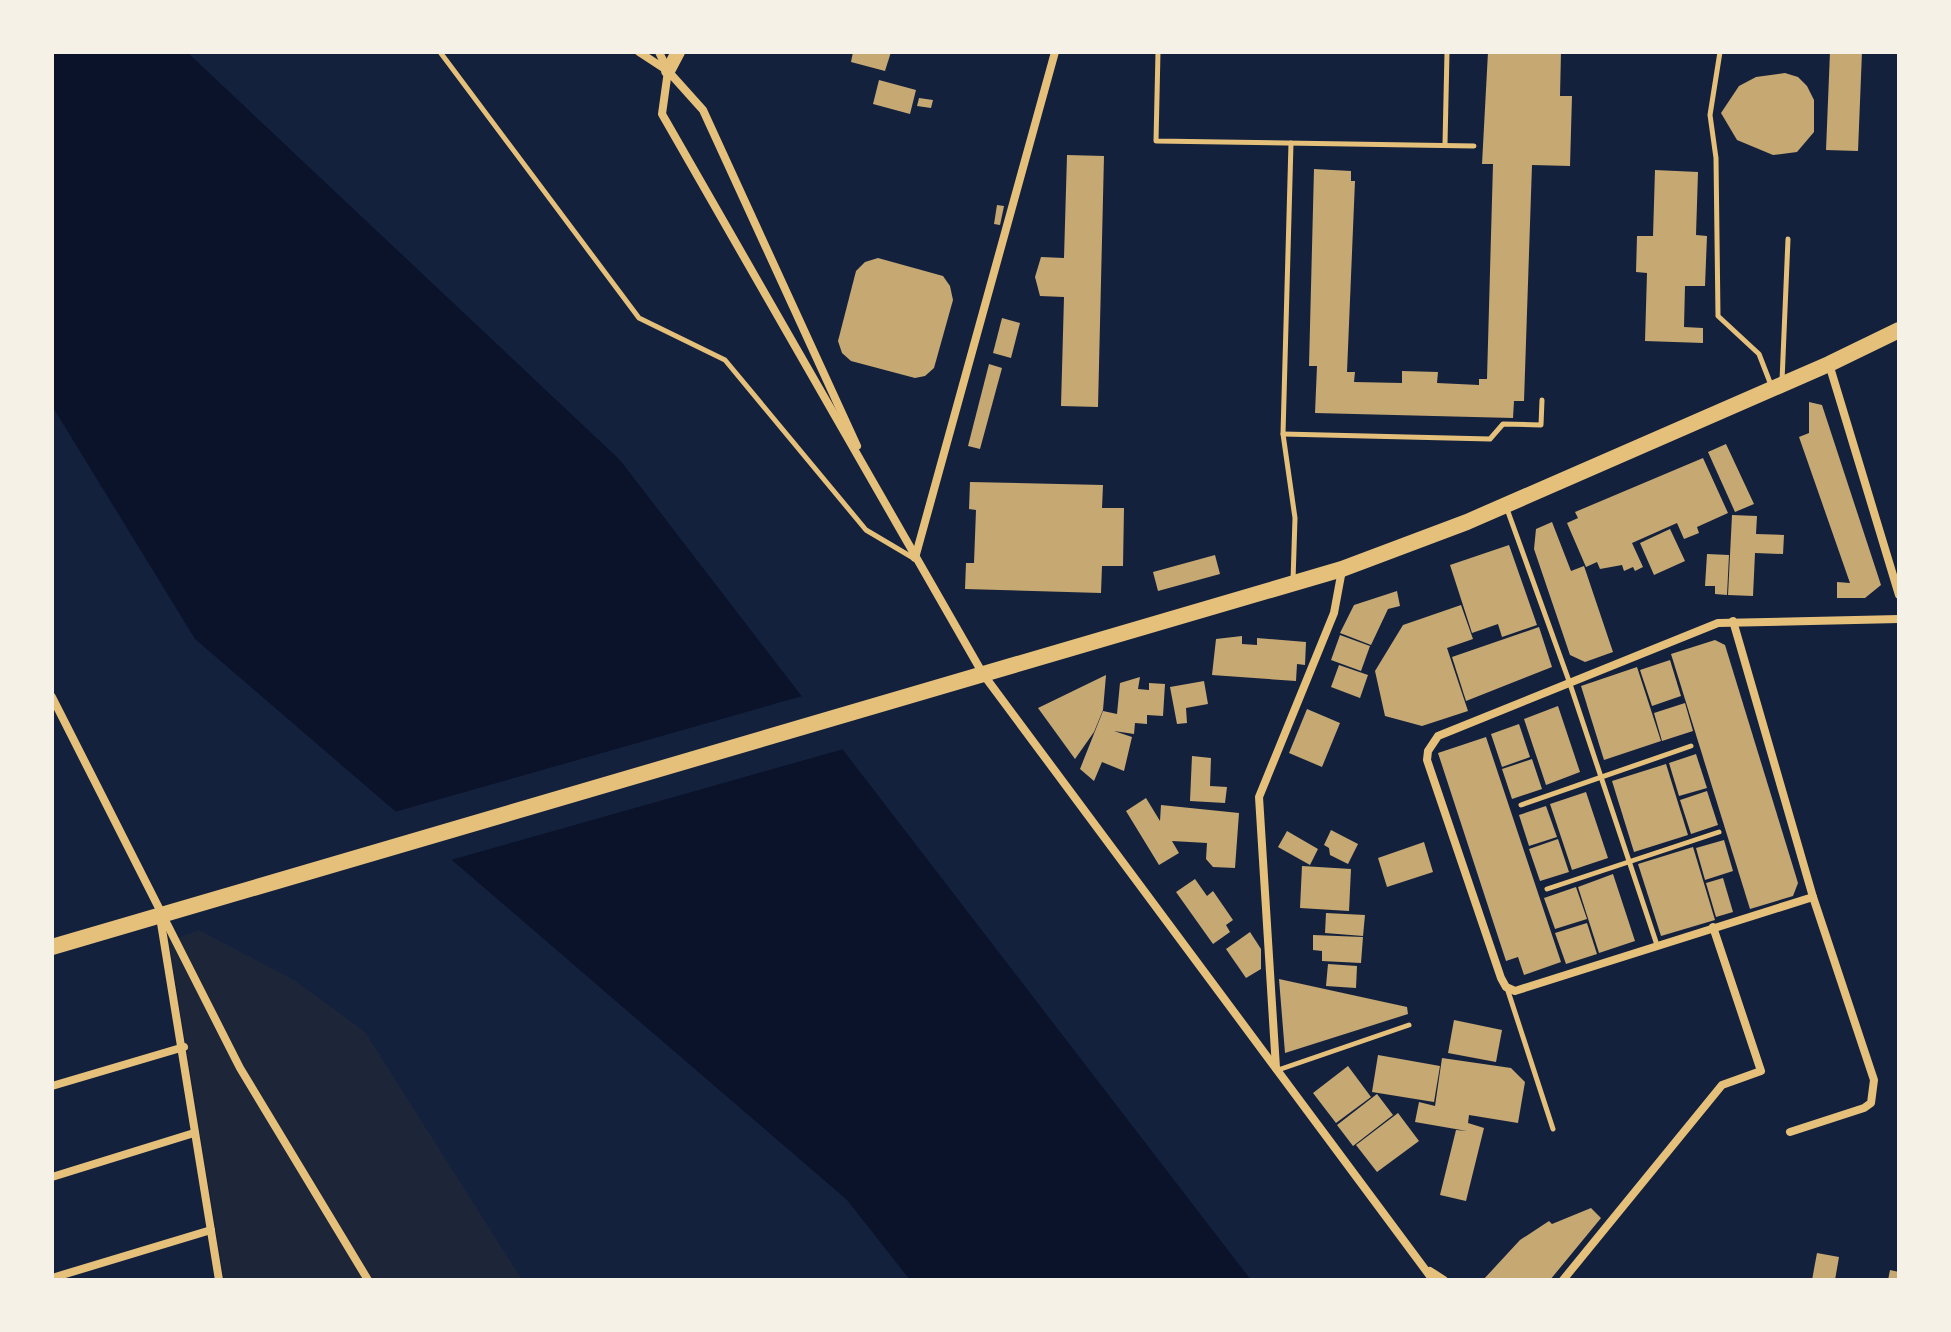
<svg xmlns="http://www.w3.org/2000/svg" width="1951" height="1332" font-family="'PT Sans Narrow',sans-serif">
<rect width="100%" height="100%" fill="#14213d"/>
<path fill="#1d2539" d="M199,930l95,50 71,52 157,248h-298l-55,-339z"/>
<path fill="#0b132b" d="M52,52h135l433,408 631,820h-341l-63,-80 -652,-561 -143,-233z"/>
<path fill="#14213d" d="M806,695l41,53 -400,113 -56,-48z"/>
<g fill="#c6a872">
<path d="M853,52h38l-6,19 -34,-9z"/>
<path d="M1488,52h73l-1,44h12l-2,70 -38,-1 -8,236h-10l-1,17 -198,-5 2,-47h-8l5,-197 37,2v10h4l-8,191h8l-1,10 48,1v-12l36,1 -1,11 42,2v-6h8l6,-215h-11z"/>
<path d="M1830,52h32l-4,99 -32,-1z"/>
<path d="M1785,73l13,4 9,9 7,14v32l-17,20 -24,3 -36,-15 -16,-27 18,-27 17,-9z"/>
<path d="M879,80l37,10 -6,24 -37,-10z"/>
<path d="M919,98l14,2 -2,8 -14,-2z"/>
<path d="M1067,155l37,1 -6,251 -37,-1 3,-109 -24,-1 -5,-19 6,-20 23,1z"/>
<path d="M1655,170l43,2 -2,63 11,1 -2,50h-20l-1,41 19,1v15l-58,-2 2,-68 -11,-1 1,-36h16z"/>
<path d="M997,205l7,1 -4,19 -6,-1z"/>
<path d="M878,258l65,18 7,10 3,14 -19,68 -9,8 -10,2 -64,-17 -9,-8 -4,-12 18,-70 9,-9z"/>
<path d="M1002,318l18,5 -9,35 -18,-5z"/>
<path d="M989,364l13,4 -22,81 -12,-3z"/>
<path d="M1809,402l13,3 59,180 -16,13h-28v-16l13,1 -51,-146 10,-4z"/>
<path d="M1726,444l28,60 -19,8 -27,-60z"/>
<path d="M1703,458l25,55 -31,14 2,6 -15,6 -7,-16 -45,20 11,24 -8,4 -2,-4 -9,4 -2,-6 -22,4 -3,-7 -11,5 -19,-44 11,-5 -3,-6z"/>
<path d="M970,482l133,3 -1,23h22l-1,58h-21l-1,27 -136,-4 1,-26h8l2,-53 -7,-1z"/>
<path d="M1732,515l25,1 -1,18 28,1 -1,19 -28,-1 -2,43 -25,-1z"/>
<path d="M1552,522l19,49 13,-5 29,86 -28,10 -15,-7 -36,-106 2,-20z"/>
<path d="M1670,529l15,32 -31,14 -14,-32z"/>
<path d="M1509,545l28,80 -35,12 -4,-13 -26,9 -22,-68z"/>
<path d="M1707,554l22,1 -2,40 -12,-1v-8h-10z"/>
<path d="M1215,555l5,19 -62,17 -5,-19z"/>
<path d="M1397,591l3,15 -12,3 -17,36 -31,-12 14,-28z"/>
<path d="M1461,605l12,34 -26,9 21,63 -46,15 -37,-10 -10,-45 28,-46z"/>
<path d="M1539,627l13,40 -86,34 -14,-44z"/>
<path d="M1340,635l30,11 -9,25 -30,-11z"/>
<path d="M1242,636v8l15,1v-7l49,4 -1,23 -8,-1 -1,17 -84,-6 4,-36z"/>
<path d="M1715,640l10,5 73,238 -5,13 -43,13 -79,-255z"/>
<path d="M1670,660l11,36 -29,10 -12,-36z"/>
<path d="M1339,665l29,10 -8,23 -29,-11z"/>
<path d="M1637,667l24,74 -57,19 -23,-74z"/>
<path d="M1106,675l-3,35 -9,22 -19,27 -37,-51z"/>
<path d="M1140,677l-2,12 11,1v-7l16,1 -2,32 -16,-1v9l-12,-1 -1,11 -20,-3 18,6 -8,34 -22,-9 -8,19 -14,-12 23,-58 14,3 3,-31z"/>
<path d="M1204,681l4,23 -22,4 1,15 -10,1 -7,-37z"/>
<path d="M1685,703l8,28 -31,10 -8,-28z"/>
<path d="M1558,706l22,66 -34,13 -22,-66z"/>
<path d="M1307,709l33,14 -18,44 -33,-14z"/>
<path d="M1519,724l11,33 -28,10 -11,-33z"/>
<path d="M1486,737l75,225 -37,13 -6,-18 -12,4 -68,-208z"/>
<path d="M1696,754l11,34 -28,8 -10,-33z"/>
<path d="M1192,756l19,2 -1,28 17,1 -2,16 -35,-2z"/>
<path d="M1532,759l10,30 -30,10 -10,-30z"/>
<path d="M1666,764l22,71 -54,17 -22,-71z"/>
<path d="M1707,791l11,34 -27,9 -11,-34z"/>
<path d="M1586,792l22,66 -36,12 -22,-66z"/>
<path d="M1146,798l14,23 1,-16 78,8 -4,55 -22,-1 -7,-8 1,-16 -35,-2 7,12 -20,12 -33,-54z"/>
<path d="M1546,806l11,31 -28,9 -10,-31z"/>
<path d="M1331,830l27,14 -10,20 -18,-9 -1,-7 -5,-3z"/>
<path d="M1287,831l31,18 -8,16 -32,-18z"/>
<path d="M1558,839l11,33 -29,9 -11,-32z"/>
<path d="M1724,840l9,31 -28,9 -9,-32z"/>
<path d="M1424,842l9,30 -46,15 -9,-29z"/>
<path d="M1693,847l22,73 -54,16 -23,-72z"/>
<path d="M1302,866l49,3 -2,42 -49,-3z"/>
<path d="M1613,874l22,67 -36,12 -21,-66z"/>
<path d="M1723,878l10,34 -17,5 -10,-34z"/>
<path d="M1195,879l12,17 6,-5 20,29 -7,5 4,7 -17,12 -37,-52z"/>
<path d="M1576,887l11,32 -32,10 -11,-31z"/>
<path d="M1326,913l39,2 -2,21 -38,-3z"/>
<path d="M1587,923l10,31 -31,10 -11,-31z"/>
<path d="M1250,932l11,17v20l-15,9 -20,-29z"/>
<path d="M1313,935l50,2 -2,26 -39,-2v-10l-9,-1z"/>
<path d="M1328,964l29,2 -1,22 -30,-2z"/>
<path d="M1279,979l128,28 1,7 -123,39z"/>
<path d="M1454,1020l48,10 -6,32 -48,-9z"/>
<path d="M1378,1055l62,11 -6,36 -62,-10z"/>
<path d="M1442,1058l69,10 14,14 -7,41 -49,-8 -1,8 16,5 -18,73 -26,-6 16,-65 11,1 -52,-9 4,-20 16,4z"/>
<path d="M1348,1066l23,31 -35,26 -23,-30z"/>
<path d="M1377,1094l16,21 -40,31 -16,-21z"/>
<path d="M1398,1113l21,28 -42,31 -21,-27z"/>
<path d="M1591,1208l10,10 -51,62h-67l37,-40 29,-19 3,3z"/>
<path d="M1817,1253l22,4 -4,23h-23z"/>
<path d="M1890,1270l9,2v8h-11z"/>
</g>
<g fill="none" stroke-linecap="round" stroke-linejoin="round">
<g stroke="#e5c07b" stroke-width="5">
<path d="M440,52l199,266 86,42 141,170 49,29"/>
<path d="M1158,52l-2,89 318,5"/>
<path d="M1720,52l-10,63 6,43 2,158 41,38 12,31"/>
<path d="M1291,143l-8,291 12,84 -2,63"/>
<path d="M1445,144l2,-92"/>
<path d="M1782,381l6,-142"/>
<path d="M1283,434l207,5 13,-15 38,1 1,-25"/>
<path d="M1507,509l62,172 88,264"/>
<path d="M1521,805l170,-59"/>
<path d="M1547,889l172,-57"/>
<path d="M1507,988l46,141"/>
<path d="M1278,1070l131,-45"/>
</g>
<g stroke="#e5c07b" stroke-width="8">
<path d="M639,52l29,19 35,39 154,336"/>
<path d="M659,52l9,19 -6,43 321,560 450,606"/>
<path d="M1829,364l70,231"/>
<path d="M915,558l140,-506"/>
<path d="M1733,621l80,276 61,183 -3,23 -7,5 -74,24"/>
<path d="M52,697l188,371 128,212"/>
<path d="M1813,897l-298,94 -9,-4 -5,-9 -74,-218 1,-9 10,-15 280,-113 181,-4"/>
<path d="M161,923l58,357"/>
<path d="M1276,1068l-17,-271 75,-184 8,-43"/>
<path d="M52,1086l132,-39"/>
<path d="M52,1177l142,-44"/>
<path d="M1430,1271l14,9"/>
<path d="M52,1278l159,-48"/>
<path d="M1563,1280l159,-195 39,-14 -48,-144"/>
</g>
<path stroke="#e5c07b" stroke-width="14" d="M668,71l10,-19"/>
<path stroke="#e5c07b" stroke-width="16" d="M52,947l1290,-378 125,-47 362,-158 70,-34"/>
</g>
<rect width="1951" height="1332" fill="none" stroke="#f6f1e7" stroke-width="108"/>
</svg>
